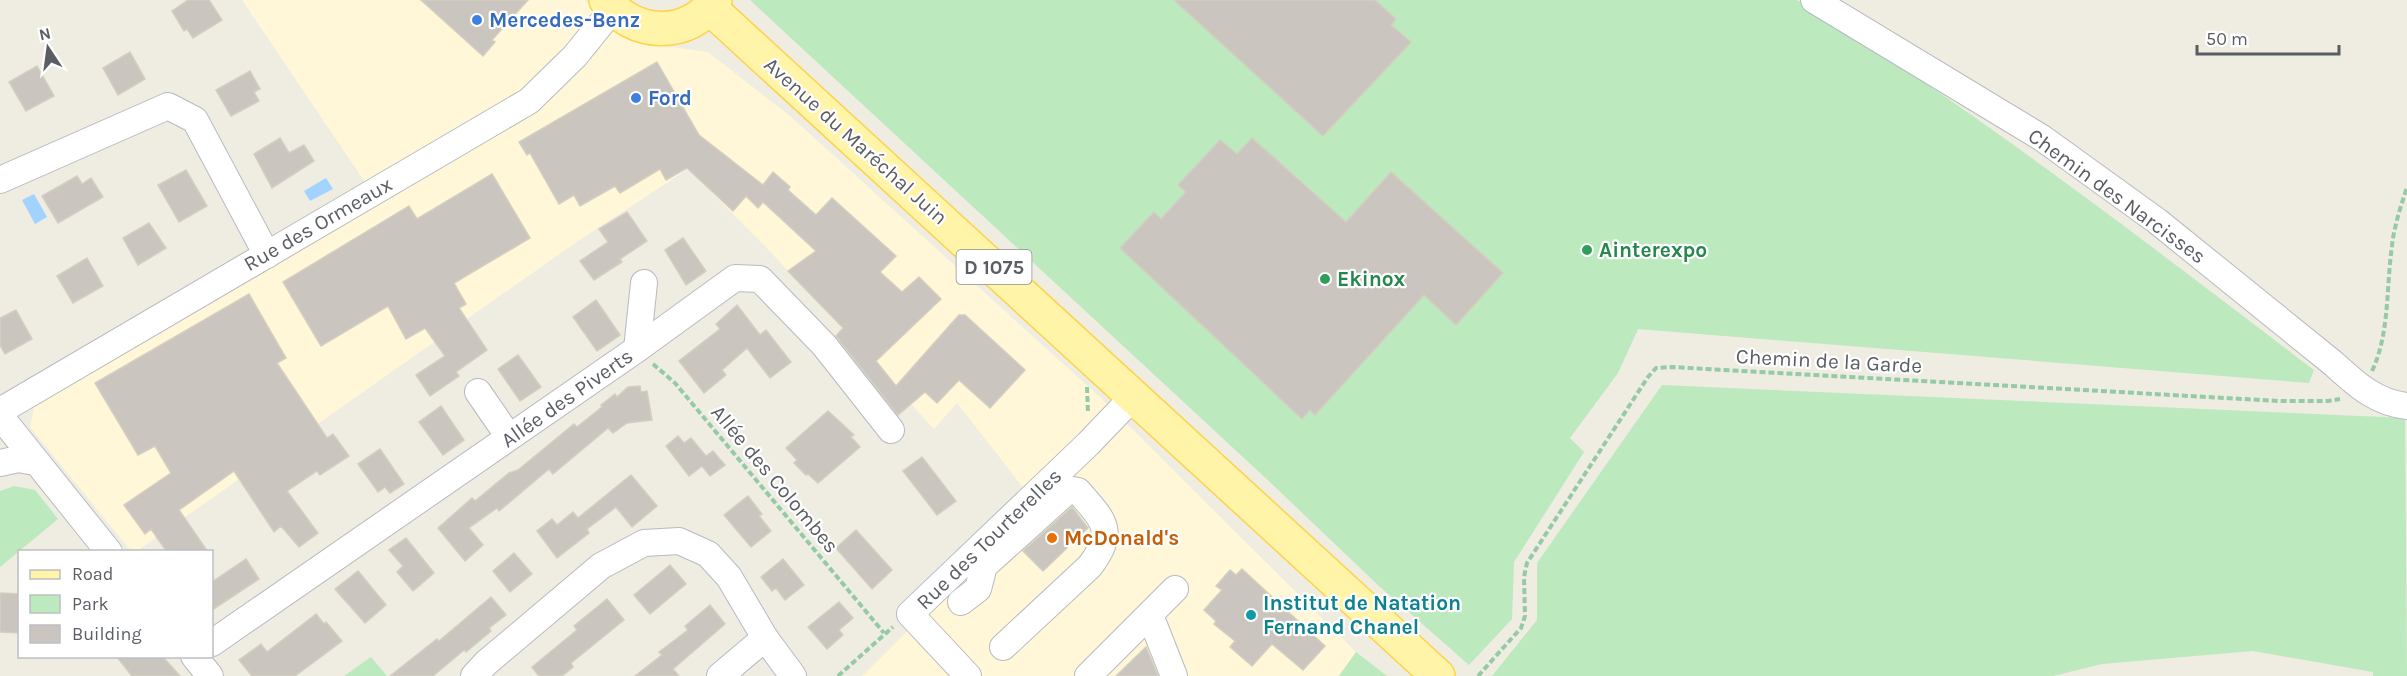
<svg xmlns="http://www.w3.org/2000/svg" width="2407" height="676" font-family="Karla,sans-serif">
<rect width="100%" height="100%" fill="#efece2"/>
<path fill="#fff7d7" d="M242,0h343l28,30 37,14 58,8 82,64 311,282 255,254 -17,24h-477l174,-172 -79,-101 -23,26 -168,-182 -78,-78 -110,72 -441,310h-6l-101,-124 5,-25 344,-199z"/>
<g fill="#bce9bd">
<path d="M750,0h1047c181,111 348,242 517,370l-5,13 -671,-54 -20,44 -48,65 14,14 -70,110 -2,57 -43,46 -90,-79 -106,-101z"/>
<path d="M1662,385l743,33 2,258h-34v-4l-120,-21 -151,13 -49,12h-561l45,-56v-57z"/>
<path d="M14,486l21,4 23,29 -58,48v-76z"/>
<path d="M1356,652l31,24h-48z"/>
<path d="M371,657l16,19h-43z"/>
</g>
<g fill="#a2d3ff">
<path d="M326,178l7,11 -23,12 -6,-10z"/>
<path d="M34,194l13,23 -12,7 -13,-24z"/>
</g>
<g fill="#cac6bf" stroke="#d4cec0" stroke-width="1.5">
<path d="M188,0h21l13,20 -29,18 -6,-9 -3,2 -12,-20z"/>
<path d="M421,0h107l-36,40 3,2 -12,14z"/>
<path d="M1174,0h201l21,19 -5,6 20,17 -88,94z"/>
<path d="M130,52l15,27 -27,16 -15,-27z"/>
<path d="M657,62l42,73 64,50 10,-13 17,15 -2,3 28,25 16,-17 64,58 -16,16 22,20 17,-15 22,22 -65,62 20,25 63,-71h6l60,55 -35,38 -31,-28 -22,23 -12,-11 -27,23 -62,-79 7,-8 -55,-57 28,-20 -53,-49 -5,6 -12,-12 -13,15 -46,-43 -21,12 -6,-11 -40,24 -5,-7 -35,20 -6,-11 -15,9 -29,-51 -3,2 -8,-13z"/>
<path d="M37,66l17,30 -28,15 -17,-29z"/>
<path d="M250,71l10,18 -6,3 5,9 -28,15 -15,-26z"/>
<path d="M280,138l9,15 15,-8 10,16 -42,27 -18,-34z"/>
<path d="M1252,138l94,84 45,-50 112,101 -47,52 -32,-30 -109,120 -5,-5 -8,9 -182,-171 34,-36 7,7 25,-27 -8,-7 42,-45 17,14z"/>
<path d="M186,170l21,36 -28,16 -21,-37z"/>
<path d="M492,174l38,64 -76,45 12,21 -7,4 28,42 -31,22 3,4 -29,20 -14,-21 29,-19 -20,-28 -19,11 -18,-33 -67,40 -38,-64 126,-76 8,13z"/>
<path d="M77,176l5,8 9,-6 12,19 -45,26 -16,-27z"/>
<path d="M627,212l20,29 -27,18 2,3 -28,18 -14,-19 28,-19 -9,-13z"/>
<path d="M149,223l17,25 -28,17 -15,-27z"/>
<path d="M683,238l23,33 -20,14 -21,-35z"/>
<path d="M87,258l16,28 -30,17 -16,-27z"/>
<path d="M249,294l37,64 -9,5 50,75 6,-4 16,22 -29,19 -3,-4 -30,20 31,42 -19,14 -18,-21 -7,6 -40,-61 -55,39 29,42h-41l-16,-23 -6,5 -21,-29 47,-32 -16,-27 -17,9 -43,-72z"/>
<path d="M596,300l24,35 -23,16 -24,-34z"/>
<path d="M737,305l23,30 6,-5 25,32 -21,16 -23,-30 -25,22 4,5 -22,18 -25,-32 41,-32 -4,-5z"/>
<path d="M16,310l16,29 -27,15 -5,-9v-27z"/>
<path d="M518,355l23,32 -21,14 -22,-32z"/>
<path d="M640,386l1,6 6,-1 5,29 -25,3 -14,10 -5,-5 -55,46 -4,-5 -50,42 -2,-3 -28,20 14,17 -18,16 -27,-33 34,-30 3,3 34,-28 9,-3 56,-46 3,3 25,-20 -1,-2 14,-11 2,3 11,-10z"/>
<path d="M441,406l23,34 -21,15 -24,-33z"/>
<path d="M828,411l26,24 -3,2 9,10 -42,36 -10,-9 -2,1 -12,-12 3,-3 -11,-12z"/>
<path d="M678,436l6,7 7,-5 15,18 7,-5 12,14 -15,11 -8,-10 -13,10 -23,-30z"/>
<path d="M380,449l24,35 -14,9 -5,-6 -7,5 -20,-28z"/>
<path d="M922,457l34,44 -19,14 -34,-44z"/>
<path d="M631,475l26,31 -25,21 -16,-20 -29,22 2,4 -32,25 -20,-27 15,-12 5,6 16,-13 5,6z"/>
<path d="M748,496l14,18 -3,2 12,15 -20,16 -27,-32z"/>
<path d="M1072,507l16,21 -45,43 -20,-20z"/>
<path d="M856,530l36,40 -20,19 -36,-41z"/>
<path d="M406,538l28,35 -21,18 -16,-19 6,-6 -14,-16z"/>
<path d="M514,553l18,21 -22,18 -17,-21z"/>
<path d="M246,559l13,20 -47,31v-28z"/>
<path d="M783,559l21,26 -19,15 -9,-12 -4,3 -11,-14z"/>
<path d="M670,565l16,19 -36,30 -16,-19z"/>
<path d="M1242,569l83,77 -22,24 -31,-26 -20,22 -22,-19 5,-6 -21,-17 2,-3 -12,-11 18,-20 -6,-4 14,-16 6,5z"/>
<path d="M358,571l28,34 -21,18 -30,-34z"/>
<path d="M0,593l20,1v39l-20,-1z"/>
<path d="M491,597l15,18 -17,13 2,3 -25,21 -2,-2 -31,26h-43l47,-37 2,2z"/>
<path d="M607,599l17,21 -53,43 2,4 -11,9h-23l-7,-9 45,-37 -3,-4z"/>
<path d="M839,602l14,16 -14,12 4,5 -16,14 -19,-22z"/>
<path d="M710,605l15,19 -52,45 6,7h-44l27,-21 -3,-3 29,-22 -3,-4z"/>
<path d="M316,614l8,10 2,-2 16,19 -47,35h-43l-13,-16 22,-16 6,8z"/>
<path d="M1146,647l12,29h-42z"/>
<path d="M117,657h46l17,19h-48z"/>
</g>
<g fill="none" stroke-linecap="round" stroke-linejoin="round">
<g stroke="#b7bac0" stroke-width="28">
<g id="minor">
<path d="M1814,0l228,138 115,83 177,143c22,20 42,39 73,42"/>
<path d="M0,180l168,-74 27,14 72,135"/>
<path d="M637,349l7,-66"/>
<path d="M478,392l31,45"/>
<path d="M0,411l529,-310 46,-45 38,-47"/>
<path d="M0,416l109,136"/>
<path d="M0,463l18,-4 17,3"/>
<path d="M961,602l17,-13 6,-23 81,-73 8,-3 5,1c25,29 39,39 12,75l-87,81"/>
<path d="M1150,615l24,61"/>
<path d="M212,643l425,-294 98,-71 25,1 64,66 67,85"/>
<path d="M194,656l16,20"/>
<path d="M474,676l12,-13 115,-97 43,-23 35,-2 29,13 21,23 36,61 28,38"/>
<path d="M720,676l45,-38"/>
<path d="M968,676l-58,-62 178,-170 46,-48"/>
<path d="M1088,676l87,-87"/>
</g>
</g>
<g stroke="#fed34b" stroke-width="36">
<g id="major">
<path d="M606,0c27,37 83,39 109,0"/>
<path d="M710,8l728,668"/>
</g>
</g>
<g stroke="#94caa5" stroke-width="4" stroke-dasharray="6 3" stroke-linecap="butt">
<path d="M653,364l22,19 209,250"/>
<path d="M2372,371c18,-38 14,-84 20,-125 2,-20 9,-40 15,-59"/>
<path d="M1087,387l1,26"/>
<path d="M838,676l55,-49"/>
<path d="M1478,676l43,-48 4,-12 -1,-39 3,-14 121,-186 8,-9 16,-1 607,34h49l12,-2"/>
</g>
<use href="#minor" stroke="#fff" stroke-width="26"/>
<use href="#major" stroke="#fff4a7" stroke-width="33"/>
</g>
<g fill="#3f7fe0" stroke="#fff" stroke-width="2">
<circle cx="477" cy="20" r="6"/>
<circle cx="636" cy="98" r="6"/>
</g>
<g fill="#2e9e5b" stroke="#fff" stroke-width="2">
<circle cx="1587" cy="250" r="6"/>
<circle cx="1325" cy="279" r="6"/>
</g>
<circle fill="#e8710a" stroke="#fff" stroke-width="2" cx="1052" cy="538" r="6"/>
<circle fill="#0f9aa8" stroke="#fff" stroke-width="2" cx="1251" cy="615" r="6"/>
<g text-anchor="middle" dominant-baseline="central" stroke-width="4.5" stroke-linejoin="round" paint-order="stroke">
<rect fill="#fff" stroke="#8c8e92" stroke-width="1.5" x="956.5" y="250" width="75" height="34" rx="4.5"/>
<g font-size="20" font-weight="bold" fill="#5a5e64">
<text x="994" y="267">D 1075</text>
</g>
<g font-size="21" font-weight="bold" fill="#366cbe" stroke="#fff" text-anchor="start">
<text x="489" y="20">Mercedes-Benz</text>
<text x="648" y="98">Ford</text>
</g>
<g font-size="21" fill="#5a5e64" stroke="#fff">
<text transform="translate(856 141) rotate(42)">Avenue du Maréchal Juin</text>
<text transform="translate(2117 196) rotate(36)">Chemin des Narcisses</text>
<text transform="translate(318 224) rotate(-30)">Rue des Ormeaux</text>
<text transform="translate(1829 361) rotate(3)">Chemin de la Garde</text>
<text transform="translate(567 398) rotate(-35)">Allée des Piverts</text>
<text transform="translate(775 479) rotate(50)">Allée des Colombes</text>
<text transform="translate(989 539) rotate(-44)">Rue des Tourterelles</text>
</g>
<g font-size="21" font-weight="bold" fill="#27864d" stroke="#fff" text-anchor="start">
<text x="1599" y="250">Ainterexpo</text>
<text x="1337" y="279">Ekinox</text>
</g>
<g font-size="21" font-weight="bold" fill="#c56008" stroke="#fff" text-anchor="start">
<text x="1064" y="538">McDonald's</text>
</g>
<g font-size="21" font-weight="bold" fill="#0d838f" stroke="#fff" text-anchor="start">
<text x="1263" y="603">Institut de Natation<tspan x="1263" dy="24">Fernand Chanel</tspan></text>
</g>
</g>
<rect x="18" y="550" width="195" height="108" fill="#ffffff" stroke="#bdbfc1" stroke-width="1.5"/>
<rect x="30" y="570" width="30" height="9" fill="#fff4a7" stroke="#bdbfc1" stroke-width="1.5"/>
<text x="72" y="580" font-size="18" fill="#5a5e64">Road</text>
<rect x="30" y="595" width="30" height="18" fill="#bce9bd" stroke="#bdbfc1" stroke-width="1.5"/>
<text x="72" y="610" font-size="18" fill="#5a5e64">Park</text>
<rect x="30" y="625" width="30" height="18" fill="#cac6bf" stroke="#bdbfc1" stroke-width="1.5"/>
<text x="72" y="640" font-size="18" fill="#5a5e64">Building</text>
<g transform="translate(48 48) rotate(347)" stroke="#ffffff" stroke-width="4.5" paint-order="stroke">
<path d="M0-4.5L10 22L0 15L-10 22Z" fill="#5a5e64"/>
<text y="-9" font-size="16" font-weight="bold" text-anchor="middle" fill="#5a5e64">N</text>
</g>
<path d="M2197 45v9h142v-9" fill="none" stroke="#5a5e64" stroke-width="3"/>
<text x="2206" y="45" font-size="18" fill="#5a5e64" stroke="#ffffff" stroke-width="4.5" paint-order="stroke">50 m</text>
</svg>
